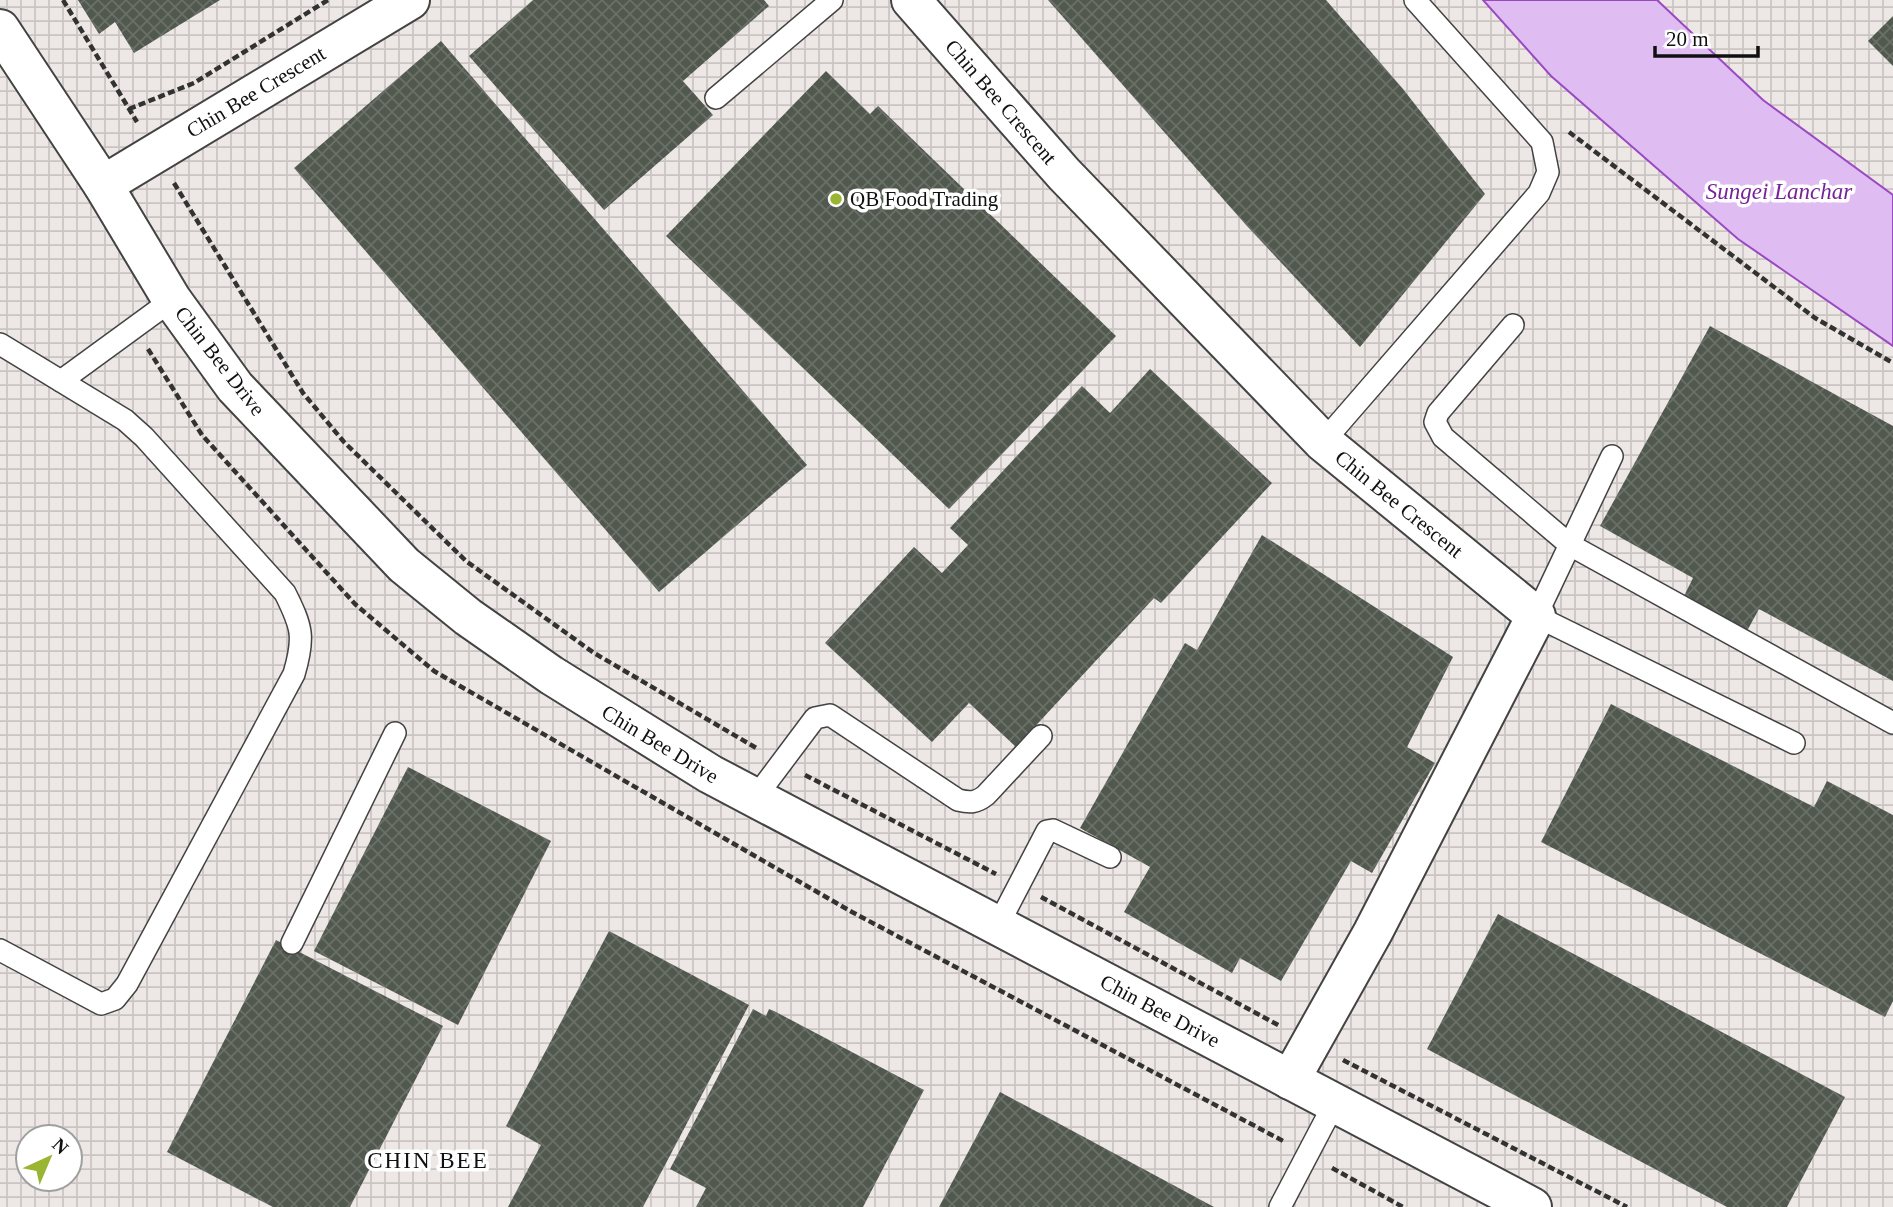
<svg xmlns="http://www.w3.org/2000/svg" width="1893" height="1207" font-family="'Times New Roman',serif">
<defs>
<pattern id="industrial-grid" width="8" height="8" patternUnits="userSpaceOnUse" patternTransform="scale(1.75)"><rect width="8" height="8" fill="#ede7e5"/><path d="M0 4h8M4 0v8" fill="none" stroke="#cac5c3"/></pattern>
<pattern id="building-cross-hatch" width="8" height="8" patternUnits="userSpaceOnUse" patternTransform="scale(1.75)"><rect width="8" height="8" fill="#51584d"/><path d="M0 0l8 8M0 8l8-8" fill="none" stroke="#6a7068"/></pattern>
</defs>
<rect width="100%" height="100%" fill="#f4fef5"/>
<g fill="url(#industrial-grid)" fill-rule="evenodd">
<path d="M0,0h1483l68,76 187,163 155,107v861h-1893zM28,1137h42v42h-42z"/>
<path d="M1657,0h236v195l-130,-95z"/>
</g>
<path fill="#dfbcf2" stroke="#9a49c3" stroke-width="2" d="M1483,0h174l106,100 130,95v151l-155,-107 -187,-163z"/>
<g fill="url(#building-cross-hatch)">
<path d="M78,0h142l-86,53 -19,-31 -16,12z"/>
<path d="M533,0h231l5,6 -86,75 30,34 -109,95 -135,-154z"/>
<path d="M1048,0h278l77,89 82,105 -125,153 -114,-122z"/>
<path d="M1893,16v50l-25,-25z"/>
<path d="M441,41l366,424 -148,127 -365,-424z"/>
<path d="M826,71l44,43 8,-8 238,230 -167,173 -283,-273z"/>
<path d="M1710,326l183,100v255l-134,-72 -12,22 -63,-35 9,-18 -93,-52z"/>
<path d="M1150,369l122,114 -111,120 -7,-5 -138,149 -47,-44 -37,39 -107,-99 89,-96 28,26 26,-28 -18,-17 132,-142 28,27z"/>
<path d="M1262,535l191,122 -46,90 28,16 -63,110 -21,-12 -70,120 -41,-23 -8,15 -108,-61 26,-45 -70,-39 105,-185 12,7z"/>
<path d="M1611,704l203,103 13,-26 66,34v186l-8,16 -344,-175z"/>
<path d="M408,767l143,74 -93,184 -144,-74z"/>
<path d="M1498,914l347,183 -58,110h-60l-300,-158z"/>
<path d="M609,931l140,74 -106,202h-135l33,-62 -35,-19z"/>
<path d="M276,940l167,86 -93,181h-77l-106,-55z"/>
<path d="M753,1009l13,7 3,-7 5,2 150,79 -61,117h-167l10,-19 -36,-19z"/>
<path d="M1000,1092l214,115h-275z"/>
</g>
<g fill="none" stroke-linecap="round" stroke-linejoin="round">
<g stroke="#434343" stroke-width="24">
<g id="service">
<path d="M716,98l116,-98"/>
<path d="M1513,325l-75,88 -3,9 8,15 127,108 323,178"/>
<path d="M0,344l125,76 19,17 141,156c17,34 20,44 9,81l-167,310 -12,15 -14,5 -101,-54"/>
<path d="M61,381l111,-81"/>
<path d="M1323,442l216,-249 9,-21 -6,-30 -127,-142"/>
<path d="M1612,456l-76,160 258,127"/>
<path d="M755,798l60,-80 15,-3 128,85c12,3 18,3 28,-5l55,-59"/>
<path d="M997,927l50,-96 6,-1 57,27"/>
<path d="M292,943l103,-210"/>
<path d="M1280,1207l54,-103"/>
</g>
</g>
<g stroke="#434343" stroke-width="42">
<g id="minor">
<path d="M911,0l153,174 259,268 213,174 -163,316 -83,148"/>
<path d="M0,29l103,156 69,115 63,87 169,178 64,52 83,58 159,99 822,433"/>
<path d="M103,185l307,-185"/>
</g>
</g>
<g stroke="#323232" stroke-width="4.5" stroke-dasharray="7 3.5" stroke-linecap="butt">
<path d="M63,0l74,122"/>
<path d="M129,109l65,-26 134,-83"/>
<path d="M1569,132l246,186 78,45"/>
<path d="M174,183l129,210 41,49 122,119 128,92 164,96"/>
<path d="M148,349l54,86 153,169 79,67 418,241 433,230"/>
<path d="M805,775l191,99"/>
<path d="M1041,897l239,129"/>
<path d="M1343,1060l284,147"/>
<path d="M1332,1168l71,39"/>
</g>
<use href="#service" stroke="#fff" stroke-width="21"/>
<use href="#minor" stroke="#fff" stroke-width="38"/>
</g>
<circle fill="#99b532" stroke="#fff" stroke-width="2.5" cx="836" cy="199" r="7"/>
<g text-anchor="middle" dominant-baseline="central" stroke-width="7" stroke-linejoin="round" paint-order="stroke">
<g font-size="21" fill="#101010" stroke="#fff">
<text transform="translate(256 92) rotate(-31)">Chin Bee Crescent</text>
<text transform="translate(1001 102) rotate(49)">Chin Bee Crescent</text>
<text transform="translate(220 361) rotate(52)">Chin Bee Drive</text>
<text transform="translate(1399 504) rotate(39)">Chin Bee Crescent</text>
<text transform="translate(660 744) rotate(31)">Chin Bee Drive</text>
<text transform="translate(1160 1011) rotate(28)">Chin Bee Drive</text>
</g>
<g font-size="21" fill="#101010" stroke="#fff" text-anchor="start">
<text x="850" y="199">QB Food Trading</text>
</g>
<g font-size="23" font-style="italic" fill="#762299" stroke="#fff">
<text x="1779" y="191">Sungei Lanchar</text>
</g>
<g font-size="23" letter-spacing="2" fill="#101010" stroke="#fff">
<text x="428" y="1160">CHIN BEE</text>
</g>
</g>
<g transform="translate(49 1158) rotate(44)"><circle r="33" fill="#ffffff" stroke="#9f9f9f" stroke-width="2"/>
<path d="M0-5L12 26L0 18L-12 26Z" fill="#99b532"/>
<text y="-10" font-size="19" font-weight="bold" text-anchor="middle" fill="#101010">N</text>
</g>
<path d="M1655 46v10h103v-10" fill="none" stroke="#101010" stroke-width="3.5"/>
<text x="1666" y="46" font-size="21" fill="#101010" stroke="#ffffff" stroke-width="5" paint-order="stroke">20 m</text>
</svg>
